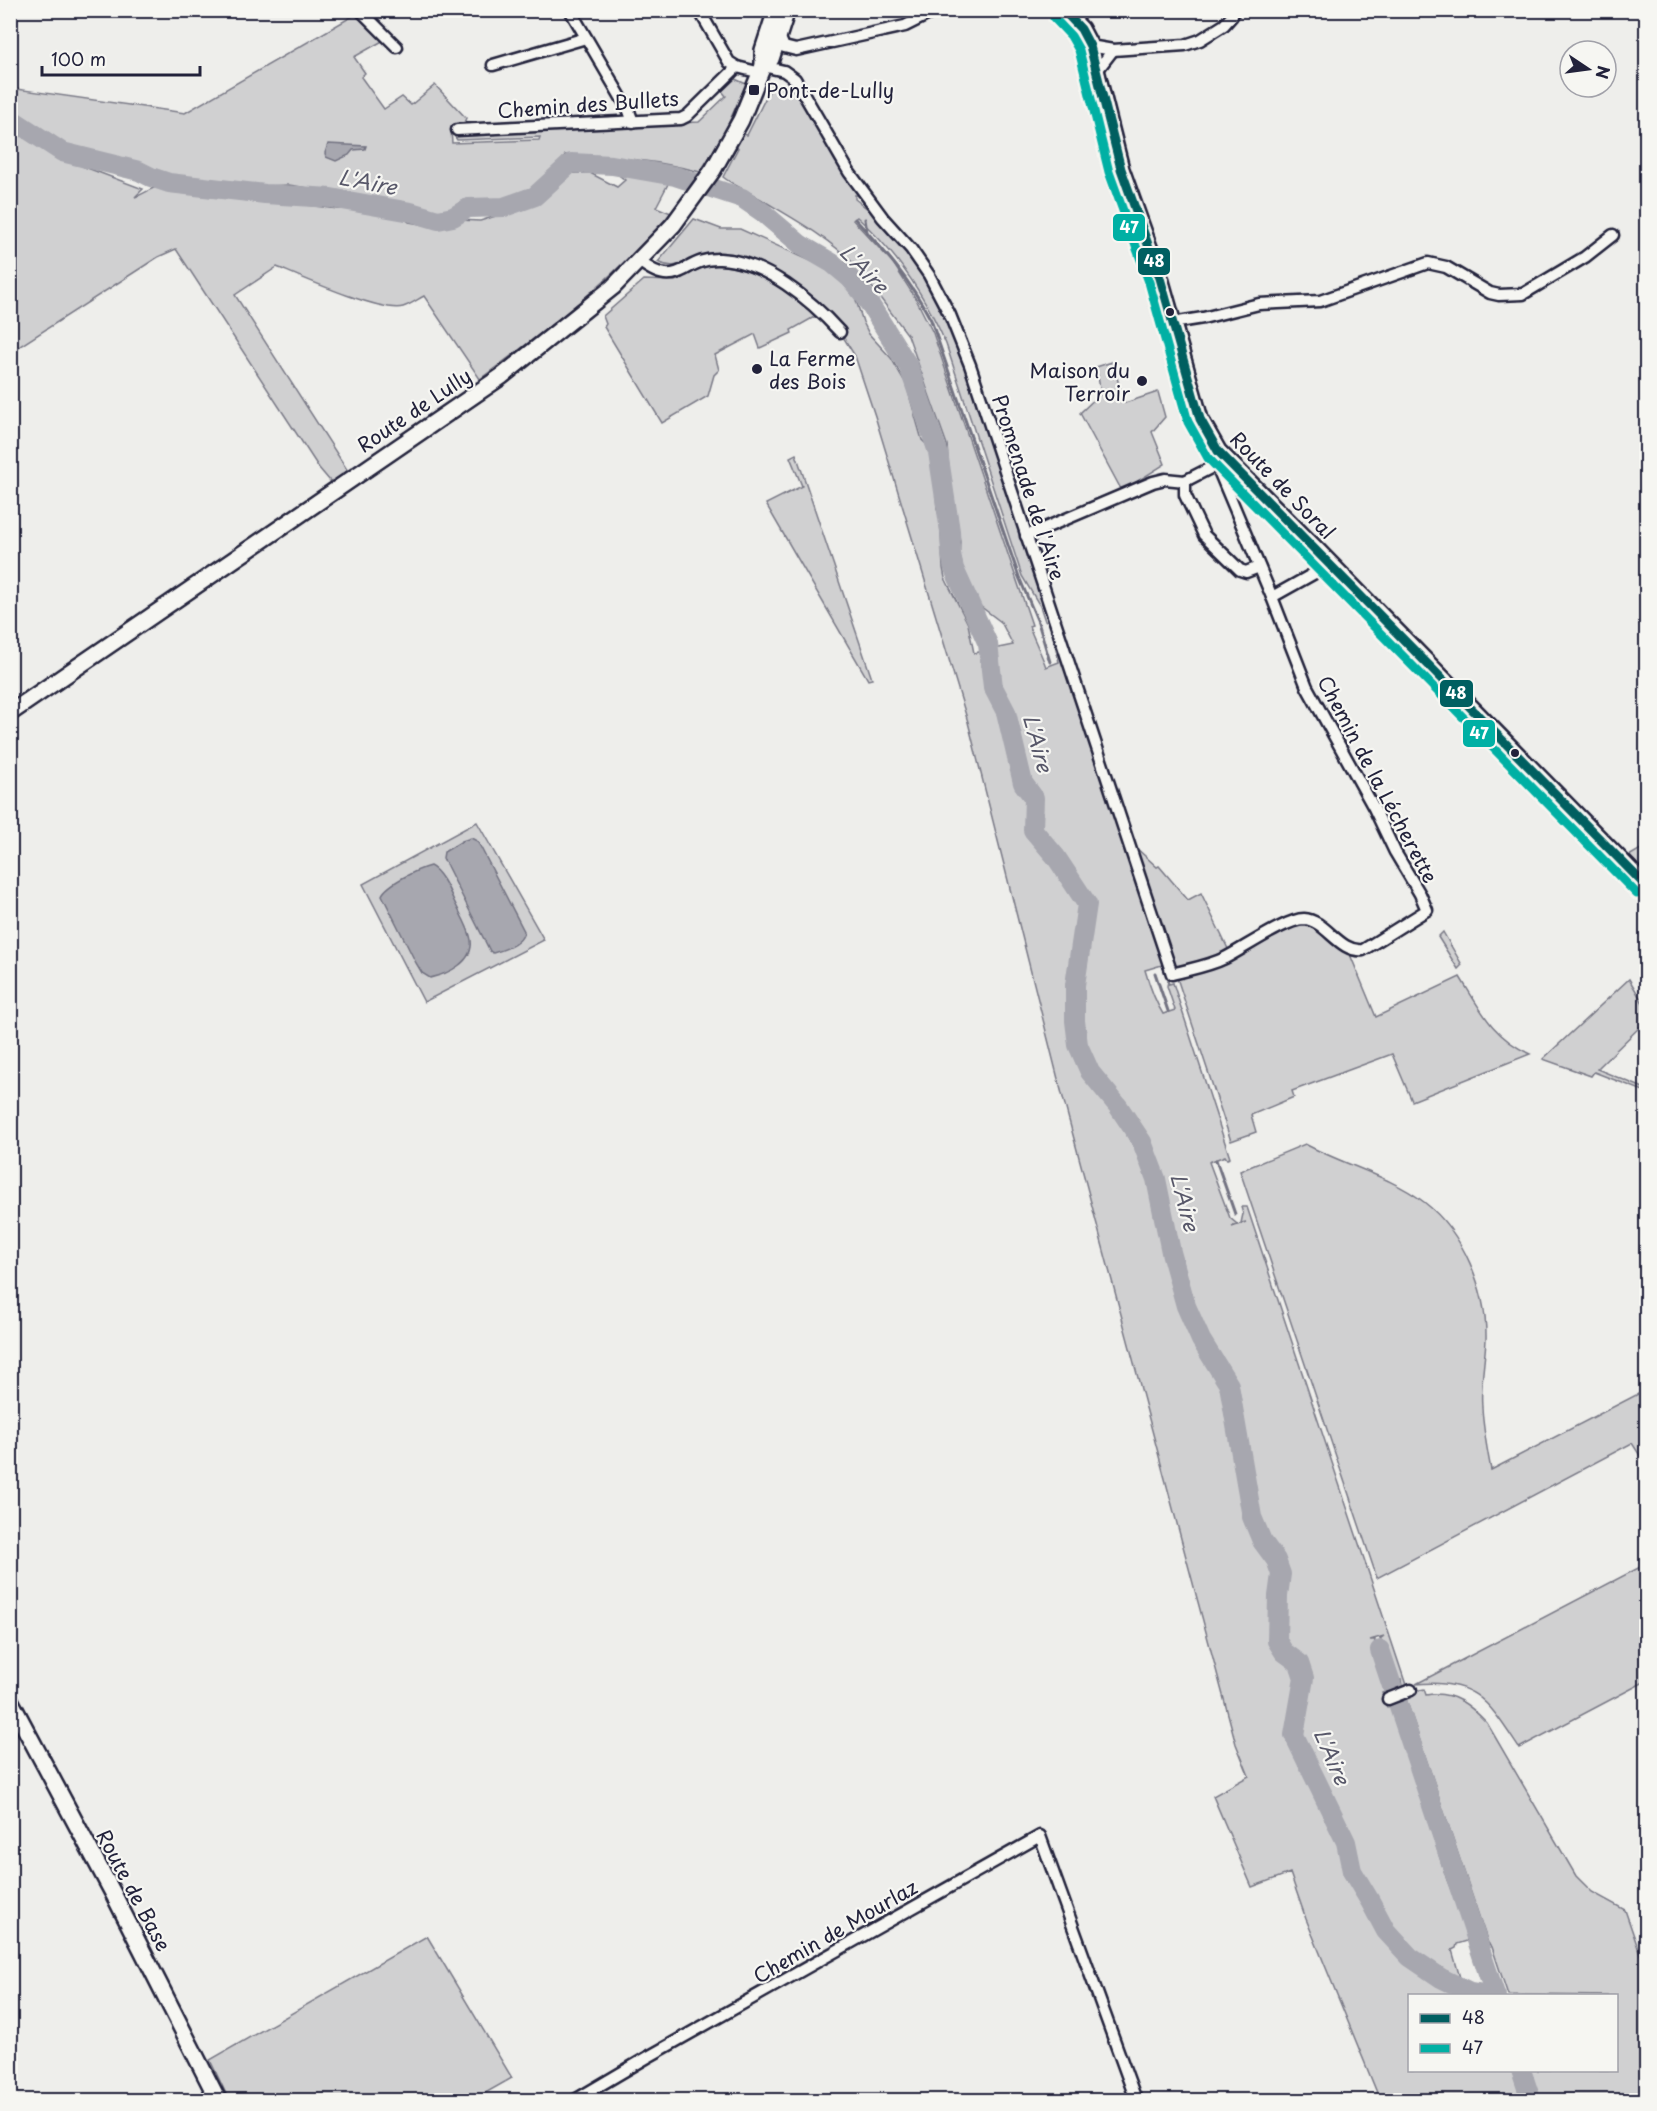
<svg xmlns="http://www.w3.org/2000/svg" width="1657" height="2111" font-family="'Playpen Sans',sans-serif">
<rect width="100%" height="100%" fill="#eeeeeb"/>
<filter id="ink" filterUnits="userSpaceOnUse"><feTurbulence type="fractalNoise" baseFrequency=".0167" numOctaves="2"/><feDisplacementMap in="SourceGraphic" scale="12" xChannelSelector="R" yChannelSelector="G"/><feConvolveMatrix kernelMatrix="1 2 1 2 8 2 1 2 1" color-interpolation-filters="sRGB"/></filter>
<g filter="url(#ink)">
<g fill="#d0d0d1" stroke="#797986" stroke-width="1.5">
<path d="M358,13l28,26 -32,18 11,16 -4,4 23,32 18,-12 9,8 24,-20 31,33c-3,8 -6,12 -15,12l1,13 87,-3 1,-3 -83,3 -2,-3 3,-4 241,-11 27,-26 -4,-5 13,-12 11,5 -20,45 21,6 26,-52 18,9 1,-1 -5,-9 3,-4 69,114v4l-4,-1v4l28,22 39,48 34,67 95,282 -6,3 -5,-15 -18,-30 -76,-232c-21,-49 -49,-91 -89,-127l-4,3 40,43 23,36 17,34 99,292 -3,1c5,14 12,27 17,41l13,-5 -6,-26 3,-1 111,332 -4,1 -1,-3 -17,5c4,14 11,33 18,44l12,-4 -8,-24 1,-5 1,3 4,-1 57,175 -3,1 -2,-3 -16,6 21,56 7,6 -5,3 14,-5 -5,1 2,-9 -2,-7h6l159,478 -4,1 -1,-6 -4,1 -11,-36 -6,-6 4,-3 -14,4h5l-1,10 13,35 -4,1 2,6 -3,1 5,15 5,-1 55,173 19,47 1,14 -10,3 -1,4 -4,2 13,45 -55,1v74h206v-74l-108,-1 -16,-48 -4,-4 -84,-250 20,-4 2,6c27,-5 45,11 61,28l89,153 16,16 33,18 21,61v129h-266l-74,-181 -16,-46 -38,14 -39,-91 36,-20 -13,-32 -178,-665 -90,-357 -93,-306 -20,-60 -15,-24 2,-4c-30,-35 -54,-53 -99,-67 -11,-3 -21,-8 -32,-7 -20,2 -33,19 -53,8l36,-43 27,10h19l82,37 17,13 16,18 8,25 6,12 22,24 15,26 16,56 4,4 8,22 3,43 3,9 3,50 2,10 23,46 6,29 39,-8 -12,-23 -21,-16 -19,-43 -2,-8 1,-13 -4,-30 -6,-25 -3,-42 -39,-110 -51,-68c-27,-29 -65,-49 -98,-69 -12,-8 -25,-12 -36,-21l15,-29 -22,-1 -16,25c-43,-12 -90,-16 -135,-17l-9,16 -15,15 -14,8 -28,10 -32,1 -35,9 -97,-22 -46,-7 -26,1 -66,-6 -36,-6 -21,-10 -17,-2 -60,-14 -52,-37 -1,-23 175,25z"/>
<path d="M10,125l24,14 16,15 93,35 -8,8c9,-3 14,-8 24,-11l6,4 31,1 142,18 27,-1 38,9 6,5 28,5 17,-3 5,-4 21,1 42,-13 25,-14 2,-6 24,-15h17l27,14 8,-7 -9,-7 5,-4 44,10 3,5 -12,23 15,6c-55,64 -123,116 -191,166l-56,-83c-6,3 -14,9 -21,11 -22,6 -102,-30 -126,-40l-42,28 113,176 -14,10h-4l-11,-13 -143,-219 -18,8 -147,95z"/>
<path d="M711,265c40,0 77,25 105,51l-25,14 1,3 -32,15 -5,-14 -40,21 4,15 -5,5 -6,21 -46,27 -58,-96 2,-3 -3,-8 41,-36 31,1 26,-13z"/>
<path d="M1112,362l13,41 33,-11 7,25 -13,15 13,32 -43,27 -42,-78 21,-20 -5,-26z"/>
<path d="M796,454l76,225 -4,1 -102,-176 36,-18 -12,-29z"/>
<path d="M477,822l67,118 -120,62 -61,-118z"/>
<path d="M1133,845l24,22 2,-1 29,34 13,-7 31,64 63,-32 8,-2 11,3 35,26 27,65 84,-40c21,34 33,60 70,77l-118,47 -20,-47 -100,37 2,6 -43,18 5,17 -25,9z"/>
<path d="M1646,846v31l-19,-20z"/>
<path d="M1443,932l19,33 -4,4 -20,-32z"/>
<path d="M1629,979l17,29v13l-49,48 49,20v3l-52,-20 -3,4 -48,-17z"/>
<path d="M1305,1144c37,20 87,33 119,58 39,30 63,88 62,137 -1,23 -6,45 -4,68 1,22 5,42 9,63l151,-78 4,7v66l-14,-22 -255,135 -137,-407z"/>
<path d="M1646,1564v117l-127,67c-30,-45 -43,-70 -103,-64z"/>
<path d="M427,1936l85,142 -39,22h-244l-19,-40z"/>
</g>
<g fill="#a7a7af" stroke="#727281" stroke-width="1.5">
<path d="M328,144l38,2 -1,3 -12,1 -4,5 -13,6 -10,-4 -1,-4z"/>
<path d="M471,838l6,3 3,5 44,85c-1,12 -20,19 -31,22l-3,-2 -47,-93 1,-6 18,-11z"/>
<path d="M430,866c11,5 19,24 24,35 5,11 15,26 17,39 3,22 -23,34 -41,38l-8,-5 -6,-10 -34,-68c5,-11 36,-26 48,-29z"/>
</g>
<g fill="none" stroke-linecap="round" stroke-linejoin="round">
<g stroke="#727281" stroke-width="3">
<path d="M855,219c30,32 55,61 76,101l88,257 19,45 12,40"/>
<path d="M865,219l2,13"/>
<path d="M1155,973l13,38"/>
<path d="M1216,1160l19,54"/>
</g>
<g stroke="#a7a7af" stroke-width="20">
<path d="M10,118l52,34 77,19 12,6 18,6 96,11 66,4 80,14 27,8 15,-3 15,-9 36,-1 31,-11 36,-33 41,2 63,11 67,22 19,13 40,34 31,18 18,15 14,17 45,72 29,85 12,79 1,23 3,15 34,75 5,43 13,25 17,71 11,15 -1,32 23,27 31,47 -12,81v36l3,24 12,27 28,34 24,36 14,37 15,73 15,54 15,34 28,45 23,132 10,24 14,19 5,14 -3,22 -1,45 7,11 15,11 5,15 -10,57 52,107 6,29 18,30 16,30 24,26 31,21 29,14 26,4"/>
<path d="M1380,1650l115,344"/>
<path d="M1521,2070l10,30"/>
</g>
<g stroke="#22223b" stroke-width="15">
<g id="street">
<path d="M360,10l37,37"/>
<path d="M570,10l59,101 4,11"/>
<path d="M699,10l30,52 8,5 24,6"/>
<path d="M779,36l5,11 12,3 109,-24 32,-16"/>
<path d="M1090,46l23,4 72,-5 15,-5 24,-15 8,-9 1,-6"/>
<path d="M493,65l93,-27"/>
<path d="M763,66l21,5 11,8 54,93 34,46 28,31 18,26 21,40 20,50 202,609c18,-5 37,-8 53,-16 18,-9 61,-39 79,-39 22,1 35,34 59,31l64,-40 -7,-16 -25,-42 -21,-44 -67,-121 -35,-90 -55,-131"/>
<path d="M1096,72l17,-22"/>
<path d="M457,130l224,-11 6,-3 50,-49"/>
<path d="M639,261c41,32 43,-4 81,-2 45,2 91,41 120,73"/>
<path d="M1172,323l31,-5 56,-14 61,-3 108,-38 18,4 44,26 9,2 24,-1 62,-37 28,-22"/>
<path d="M1185,481v14l19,40 36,35 6,2 13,-5"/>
<path d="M1026,536l127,-54 12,-3 20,2 37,-19"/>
<path d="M1272,597l59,-33"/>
<path d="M1388,1699l23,-9"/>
<path d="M575,2100l73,-43 392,-221 96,264"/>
</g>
</g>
<g stroke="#22223b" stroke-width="20">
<g id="secondary">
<path d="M1063,10l18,19 9,17 31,123 39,109 40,141 18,32 99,99 329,336"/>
<path d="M763,66v-16l13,-40"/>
<path d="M10,713l492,-337 111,-89 60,-62 40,-55 28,-50 22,-54 8,-7 16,-49"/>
<path d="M10,1700l104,195 104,205"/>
</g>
</g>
<use href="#street" stroke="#f6f6f2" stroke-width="10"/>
<use href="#secondary" stroke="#f6f6f2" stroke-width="15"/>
<g stroke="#f6f6f2" stroke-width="14">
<path id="bus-1" d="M1063,10l18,19 9,17 31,123 39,109 40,141 18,32 428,435"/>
</g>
<g stroke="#f6f6f2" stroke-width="14">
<path id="bus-2" d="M1054,18l17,18 8,14 30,122 40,110 39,140 20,36 429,436"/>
</g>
<use href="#bus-1" stroke="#005f61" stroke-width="9"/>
<use href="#bus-2" stroke="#00b0a4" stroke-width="9"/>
</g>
</g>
<g fill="#22223b" stroke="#f6f6f2" stroke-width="2">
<rect x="748" y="84" width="12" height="12" rx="3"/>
<circle cx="1170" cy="312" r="5"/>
<circle cx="757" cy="369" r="6"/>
<circle cx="1142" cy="381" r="6"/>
<circle cx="1515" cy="753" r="5"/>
</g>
<g text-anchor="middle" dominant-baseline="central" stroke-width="4.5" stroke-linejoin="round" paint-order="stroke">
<g font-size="20" fill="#22223b" stroke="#f6f6f2" text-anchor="start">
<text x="766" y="90">Pont-de-Lully</text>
<text x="769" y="358">La Ferme<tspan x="769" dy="23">des Bois</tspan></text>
<text x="1130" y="370" text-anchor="end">Maison du<tspan x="1130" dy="23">Terroir</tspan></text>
</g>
<g font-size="20" fill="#22223b" stroke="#f6f6f2">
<text transform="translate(588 104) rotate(-4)">Chemin des Bullets</text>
<text transform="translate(414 410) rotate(-34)">Route de Lully</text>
<text transform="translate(1283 485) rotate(46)">Route de Soral</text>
<text transform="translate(1029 487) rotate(72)">Promenade de l'Aire</text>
<text transform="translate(1378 779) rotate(62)">Chemin de la Lécherette</text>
<text transform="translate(134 1890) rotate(62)">Route de Base</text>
<text transform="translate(835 1931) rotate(-30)">Chemin de Mourlaz</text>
</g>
<g font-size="21" font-style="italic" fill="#575769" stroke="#f6f6f2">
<text transform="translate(368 181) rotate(11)">L'Aire</text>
<text transform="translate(865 268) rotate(46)">L'Aire</text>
<text transform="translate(1039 743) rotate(75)">L'Aire</text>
<text transform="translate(1186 1202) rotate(76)">L'Aire</text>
<text transform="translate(1333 1756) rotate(67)">L'Aire</text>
</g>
</g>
<g stroke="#f6f6f2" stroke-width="2">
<rect x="1112" y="213" width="34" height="29" rx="6" fill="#00b0a4"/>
<rect x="1137" y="247" width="34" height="29" rx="6" fill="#005f61"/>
<rect x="1439" y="679" width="35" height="29" rx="6" fill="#005f61"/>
<rect x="1462" y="719" width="34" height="29" rx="6" fill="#00b0a4"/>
</g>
<g font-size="16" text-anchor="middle" font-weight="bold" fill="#fff">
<text x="1129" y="233">47</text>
<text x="1154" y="267">48</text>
<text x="1456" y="699">48</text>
<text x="1479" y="739">47</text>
</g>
<rect width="1657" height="2111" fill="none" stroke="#f6f6f2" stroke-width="36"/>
<rect x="18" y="18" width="1621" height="2075" fill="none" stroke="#22223b" stroke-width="2" filter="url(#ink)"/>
<rect x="1408" y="1994" width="210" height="78" fill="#f6f6f2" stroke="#a1a1a9" stroke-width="1.5"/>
<rect x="1420" y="2014" width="30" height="9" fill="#005f61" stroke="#a1a1a9" stroke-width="1.5"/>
<text x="1462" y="2024" font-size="18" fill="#22223b">48</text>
<rect x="1420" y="2044" width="30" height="9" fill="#00b0a4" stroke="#a1a1a9" stroke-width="1.5"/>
<text x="1462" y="2054" font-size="18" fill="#22223b">47</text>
<g transform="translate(1588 69) rotate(103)"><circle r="28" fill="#f6f6f2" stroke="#a1a1a9" stroke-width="1.5"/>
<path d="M0-4.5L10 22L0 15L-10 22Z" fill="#22223b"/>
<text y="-9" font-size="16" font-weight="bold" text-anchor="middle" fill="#22223b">N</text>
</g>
<path d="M42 66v9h158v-9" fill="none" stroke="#22223b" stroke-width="3"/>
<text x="51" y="66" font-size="18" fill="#22223b" stroke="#f6f6f2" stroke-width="4.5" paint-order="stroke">100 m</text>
</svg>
